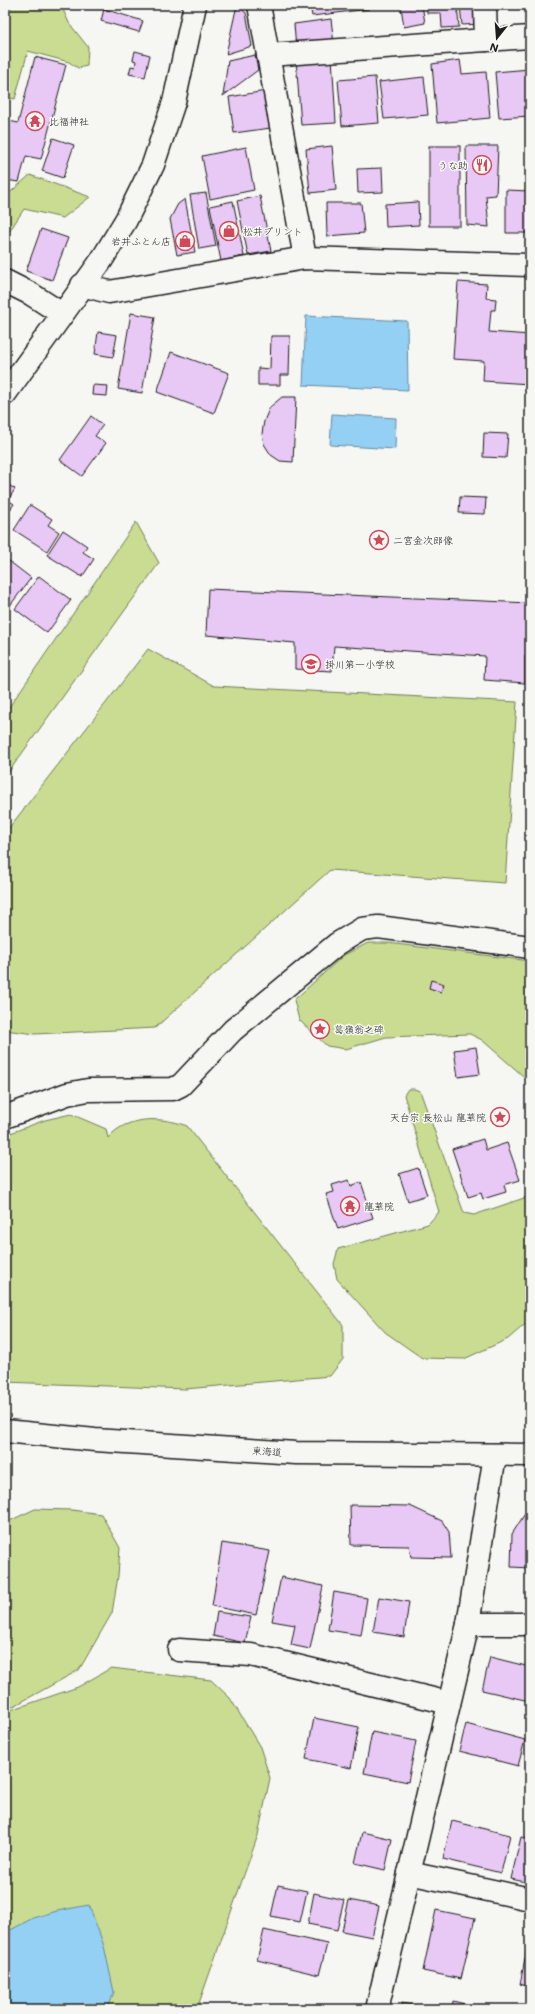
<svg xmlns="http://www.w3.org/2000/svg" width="535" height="2014" font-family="Mali,'Klee One',sans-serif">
<rect width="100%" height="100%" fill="#f6f6f2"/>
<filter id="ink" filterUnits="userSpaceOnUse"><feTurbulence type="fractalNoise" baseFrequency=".025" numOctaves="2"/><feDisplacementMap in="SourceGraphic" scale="8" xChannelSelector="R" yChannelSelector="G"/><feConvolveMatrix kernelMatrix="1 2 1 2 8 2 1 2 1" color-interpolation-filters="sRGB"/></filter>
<g filter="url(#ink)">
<g fill="#c9dc91" stroke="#727c56">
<path d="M5,5h56l8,18 19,24 -1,19 -9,2 -9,-6 -41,-11 -13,48 -10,-2z"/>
<path d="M30,175l60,22 -27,21 -39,-9 -19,29v-41z"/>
<path d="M136,522l23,41 -154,214v-64z"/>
<path d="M148,649l66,37 303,16 -12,181 -175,-13 -175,158 -120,6 -30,-4v-197z"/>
<path d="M368,943h20l142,18v121l-48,-42 -12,-6 -84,3 -40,12 -19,-3 -28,-26 -5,-20 50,-45z"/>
<path d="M408,1089h6l6,2 44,122 10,2 56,-19v124l-22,19 -44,20 -42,-1 -37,-26 -48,-53 -3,-15 4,-15 90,-25 11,-12 -35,-117z"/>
<path d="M71,1114l35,15 2,9c18,-22 53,-22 79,-12l156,199v34l-13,17 -145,13 -180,-7v-247l40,-15z"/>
<path d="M35,1509l37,1 29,4 19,34 -2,28 -6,37 -33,57 -74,41v-188z"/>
<path d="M111,1668l100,12 19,18 30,49 10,31 -12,57 -61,174h-192v-297l73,-25z"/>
</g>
<g fill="#94d0f4" stroke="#64889e">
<path d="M306,316l101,5 1,69 -105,-5z"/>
<path d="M332,414l64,4 -1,31 -65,-4z"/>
<path d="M89,1905l15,41 10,46 -6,17h-103v-76l28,-15 24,-7z"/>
</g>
<g fill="#e8c8f5" stroke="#1c1c1c">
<path d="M237,5l9,8 6,33 -26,8z"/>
<path d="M310,5h58l1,4 -57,7z"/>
<path d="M411,5h11l3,18 -21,4 -3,-20z"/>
<path d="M427,5h30l2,22 -17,1 -1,-15h-14z"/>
<path d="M460,5h21l1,19 -20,1z"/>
<path d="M104,9l39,12 -4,11 -38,-11z"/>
<path d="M331,19l3,25 -38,5 -2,-25z"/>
<path d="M135,51l15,4 -5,22 -16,-3 2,-8 4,1 1,-6 -3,-1z"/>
<path d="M255,55l3,15 -35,26 5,-35z"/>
<path d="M35,57l31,8 -25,94 -15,-3 -7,26 -14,-2v-60l13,3z"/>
<path d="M332,57l4,66 -35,2 -5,-66z"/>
<path d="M460,60l2,14 24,-2 4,46 -53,5 -5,-59z"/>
<path d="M530,69v47l-31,2 -4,-46z"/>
<path d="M375,77l4,46 -37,3 -4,-46z"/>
<path d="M424,77l4,38 -44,4 -5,-37z"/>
<path d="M266,91l5,37 -37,5 -5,-36z"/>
<path d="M53,138l21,7 -11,33 -21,-7z"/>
<path d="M332,146l4,44 -26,3 -4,-44z"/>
<rect x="429" y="146" width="31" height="80"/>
<path d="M466,146h32l-2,49 -10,1 3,31 -22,-2z"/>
<path d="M246,147l8,43 -44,9 -8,-43z"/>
<path d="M382,168l1,24 -25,1 -1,-24z"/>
<path d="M506,190l24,1v42h-24z"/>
<path d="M206,193l10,53 -17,3 -9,-54z"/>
<path d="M260,196l11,55 -23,4 -11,-54z"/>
<path d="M185,199l10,53 -18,3 -7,-36 8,-15z"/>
<path d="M233,201l11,55 -23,5 -11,-55z"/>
<path d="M418,202l1,23 -33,2 -1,-23z"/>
<path d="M326,203h35l3,30 -37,3z"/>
<path d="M41,229l27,9 -16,42 -26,-9z"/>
<path d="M458,282l29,2 -1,14 10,1 -1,11h-4l-2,22 41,3v49l-47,-3 1,-20 -31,-2z"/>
<path d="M131,313l24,4 -13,76 -24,-4z"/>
<path d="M98,332l19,3 -4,22 -18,-3z"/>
<path d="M271,336h19l-1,39h-9v10h-22v-17l12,1z"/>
<path d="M171,352l58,21 -15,40 -57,-21z"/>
<path d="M93,385l15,1 -1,10 -15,-1z"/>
<path d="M282,397h14l-3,65 -13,-1 -9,-6 -7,-11 -2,-10 2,-13 6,-14z"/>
<path d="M91,416l12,9 -8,11 11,7 -24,33 -22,-16z"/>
<path d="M484,433l24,1 -2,24 -23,-1z"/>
<path d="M5,483l10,6 -7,11 6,4 -9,13z"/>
<path d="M460,497l26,1 -1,16 -26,-1z"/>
<path d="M30,505l22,14 -4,6 11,7 -12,19 -33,-21z"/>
<path d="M63,530l24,16 -4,6 11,7 -12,18 -35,-22z"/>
<path d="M5,558l26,20 -26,34z"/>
<path d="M39,576l32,24 -24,33 -32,-24z"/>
<path d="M208,589l322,14v52h-5v28l-41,-3 1,-24 -151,-10 -2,25 -37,-2v-26l-89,-8z"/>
<path d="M431,980l13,4 -3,8 -12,-4z"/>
<path d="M476,1047l4,27 -22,3 -4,-27z"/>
<path d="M483,1139l3,11 21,-7 13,37 -16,5 2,7 -23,7 -2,-6 -13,4 -16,-48z"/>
<path d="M418,1168l9,27 -19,6 -9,-27z"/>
<path d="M349,1180l2,6 10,-4 12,36 -35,11 -12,-35 8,-2 -2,-7z"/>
<path d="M350,1505l60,1 32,15 7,11 2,26 -40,-1 -2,-11 -58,-1z"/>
<path d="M530,1509v59l-19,-1 1,-33 14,-22z"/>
<path d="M222,1543l48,8 -14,64 -44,-9z"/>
<path d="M281,1577l42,9 -13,63 -19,-4 4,-20 -23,-4z"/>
<path d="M334,1592l33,6 -6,37 -33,-5z"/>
<path d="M379,1597l30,5 -5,35 -31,-5z"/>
<path d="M217,1612l34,5 -6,26 -32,-7z"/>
<path d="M490,1657l40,10 -1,34 -47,-11z"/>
<path d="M314,1718l45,9 -8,41 -45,-9z"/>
<path d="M466,1724l59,16 -7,26 -59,-15z"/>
<path d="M372,1732l44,9 -8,41 -44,-9z"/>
<path d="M452,1821l58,14 -9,38 -58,-14z"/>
<path d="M362,1832l30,7 -7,31 -30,-7z"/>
<path d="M521,1837l9,2v44l-19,-4z"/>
<path d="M278,1885l29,6 -7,31 -29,-6z"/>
<path d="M314,1893l30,7 -7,30 -29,-6z"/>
<path d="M349,1900l30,6 -7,31 -30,-6z"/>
<path d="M436,1910l39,8 -14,61 -38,-8z"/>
<path d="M264,1930l63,14 -8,31 -62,-15z"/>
<path d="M527,1949l3,1v37l-10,-3z"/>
<path d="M453,2001l31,8h-32z"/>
<path d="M402,2003l28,6h-30z"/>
<path d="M242,2005l15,4h-16z"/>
</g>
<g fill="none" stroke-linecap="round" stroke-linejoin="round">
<g stroke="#1c1c1c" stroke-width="25">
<g id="minor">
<path d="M259,5l46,253"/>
<path d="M485,5l1,35 44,-3"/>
<path d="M268,55l218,-15"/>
<path d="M5,281l26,13 31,20"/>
<path d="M82,285l27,7 196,-34 225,7"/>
<path d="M5,1117l62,-23 21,-4 85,-1 8,-4 52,-55 104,-86 25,-15 16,-2 152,20"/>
<path d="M468,1624h62"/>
<path d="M179,1650l72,5 198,48"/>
<path d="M409,1873l121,26"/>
</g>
</g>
<g stroke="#1c1c1c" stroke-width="25">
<g id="tertiary">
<path d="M5,394l96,-133 25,-41 27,-55 21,-63 21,-97"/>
<path d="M377,2009l91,-385 27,-169"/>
</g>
</g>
<g stroke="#1c1c1c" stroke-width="25">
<path id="secondary" d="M5,1431l90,9 201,13 234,2"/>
</g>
<use href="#minor" stroke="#f6f6f2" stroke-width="22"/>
<use href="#tertiary" stroke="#f6f6f2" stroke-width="22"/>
<use href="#secondary" stroke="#f6f6f2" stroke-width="22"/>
</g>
</g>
<defs>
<g id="temple-ring" transform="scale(1)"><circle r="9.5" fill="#f6f6f2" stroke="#d1495b" stroke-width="1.5"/><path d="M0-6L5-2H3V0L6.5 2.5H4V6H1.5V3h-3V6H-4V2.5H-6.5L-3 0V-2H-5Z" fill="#d1495b"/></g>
<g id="restaurant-ring" transform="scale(1)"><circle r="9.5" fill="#f6f6f2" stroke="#d1495b" stroke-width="1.5"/><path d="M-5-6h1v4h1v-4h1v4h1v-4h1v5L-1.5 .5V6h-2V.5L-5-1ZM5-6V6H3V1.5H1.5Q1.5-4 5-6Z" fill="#d1495b"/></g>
<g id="shop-ring" transform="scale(1)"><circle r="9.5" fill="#f6f6f2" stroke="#d1495b" stroke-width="1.5"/><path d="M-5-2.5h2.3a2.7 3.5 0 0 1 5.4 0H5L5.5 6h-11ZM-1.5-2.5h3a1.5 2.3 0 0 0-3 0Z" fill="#d1495b"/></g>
<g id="sight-ring" transform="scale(1)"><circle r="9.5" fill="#f6f6f2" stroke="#d1495b" stroke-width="1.5"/><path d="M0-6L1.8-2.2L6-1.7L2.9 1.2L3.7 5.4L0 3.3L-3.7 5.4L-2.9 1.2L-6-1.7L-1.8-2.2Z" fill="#d1495b"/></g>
<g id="school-ring" transform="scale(1)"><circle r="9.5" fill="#f6f6f2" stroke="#d1495b" stroke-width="1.5"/><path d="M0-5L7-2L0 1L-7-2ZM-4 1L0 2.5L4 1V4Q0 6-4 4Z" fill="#d1495b"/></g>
</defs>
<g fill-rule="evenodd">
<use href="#temple-ring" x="35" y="121"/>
<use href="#restaurant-ring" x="482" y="165"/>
<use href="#shop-ring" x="229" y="231"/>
<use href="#shop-ring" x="185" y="241"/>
<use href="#sight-ring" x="379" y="540"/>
<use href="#school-ring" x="311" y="664"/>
<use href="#sight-ring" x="320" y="1029"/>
<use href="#sight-ring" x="500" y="1117"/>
<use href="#temple-ring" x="350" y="1206"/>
</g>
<g text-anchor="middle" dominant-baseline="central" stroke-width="3" stroke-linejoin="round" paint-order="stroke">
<g font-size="10" fill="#1c1c1c" stroke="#f6f6f2" text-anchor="start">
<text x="49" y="121">比福神社</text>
<text x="468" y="165" text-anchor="end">うな助</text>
<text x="243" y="231">松井プリント</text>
<text x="171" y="241" text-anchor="end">岩井ふとん店</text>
<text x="393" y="540">二宮金次郎像</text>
<text x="325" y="664">掛川第一小学校</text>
<text x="334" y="1029">葛嶺翁之碑</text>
<text x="486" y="1117" text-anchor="end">天台宗 長松山 龍華院</text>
<text x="364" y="1206">龍華院</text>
</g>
<g font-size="10" fill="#1c1c1c" stroke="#f6f6f2">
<text transform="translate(267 1451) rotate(4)">東海道</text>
</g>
</g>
<rect width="535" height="2014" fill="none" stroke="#f6f6f2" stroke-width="20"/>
<rect x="10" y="10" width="515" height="1994" fill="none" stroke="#1c1c1c" stroke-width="1.5" filter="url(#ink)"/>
<g transform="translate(497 38) rotate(197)" stroke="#f6f6f2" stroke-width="3" paint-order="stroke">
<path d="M0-3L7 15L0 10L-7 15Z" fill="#1c1c1c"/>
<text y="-6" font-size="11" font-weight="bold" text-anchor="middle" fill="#1c1c1c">N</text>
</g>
</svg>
